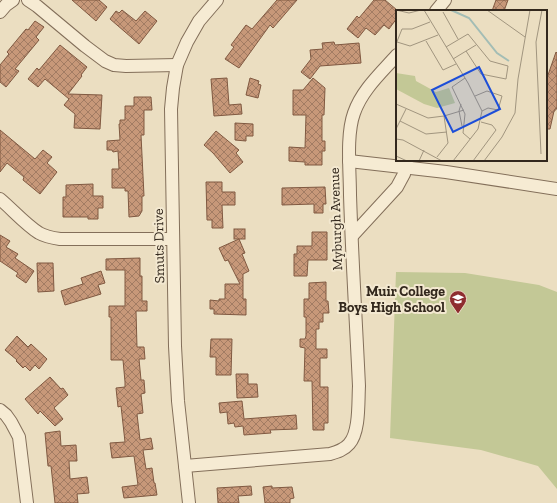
<svg xmlns="http://www.w3.org/2000/svg" width="557" height="503" font-family="'Zilla Slab',serif">
<defs>
<pattern id="building-cross-hatch" width="8" height="8" patternUnits="userSpaceOnUse"><rect width="8" height="8" fill="#c79879"/><path d="M0 0l8 8M0 8l8-8" fill="none" stroke="#a27c63"/></pattern>
</defs>
<rect width="100%" height="100%" fill="#ebdec1"/>
<path fill="#c3c896" d="M396,272l69,1 74,12 18,7v197l-19,-23 -57,-16 -91,-12z"/>
<g fill="url(#building-cross-hatch)" stroke="#805941">
<path d="M72,0h27l8,7 -11,14z"/>
<path d="M277,0h20l-24,28 -3,-3 -31,43 -14,-9 9,-12 -3,-2 15,-20 6,4z"/>
<path d="M374,0h11l12,10v8l-8,11 -5,-4 -9,10 -9,-7 -8,10 -11,-9 10,-13 2,2z"/>
<path d="M496,0h12l-4,11h-12z"/>
<path d="M122,10l14,11 9,-10 12,10 -18,23 -29,-25 6,-8 3,2z"/>
<path d="M35,21l9,6 -8,10 3,3 -24,29 4,2 -13,16 -6,-5v-17l9,-11 -2,-2 19,-23 2,1z"/>
<path d="M334,42l1,3 24,-2 2,20 -41,3 -10,13 -9,-7 10,-13 -1,-9 13,-1 -1,-6z"/>
<path d="M60,45l27,22 -6,8 1,1 -14,18 34,1 -2,34 -26,-1 1,-14 -11,-9 5,-6 -24,-20 -7,8 -10,-8 9,-11 2,2z"/>
<path d="M556,52l1,1v56h-2v2h-1l-4,18h-4v-54h2z"/>
<path d="M227,78l2,27 12,-1 1,10 -28,2 -3,-37z"/>
<path d="M250,78l9,3 -1,3 3,1 -3,13 -12,-3z"/>
<path d="M313,78l12,10 -1,27h-2v26h3v10h-3v14h-17v-3l-16,-1v-14l16,1 1,-33h-13v-25h10z"/>
<path d="M134,97h17l1,13h-8v25h-3l3,61h-2v15l-3,5 -10,1 -1,-26h-3v-3h-13v-19h7l-1,-18 -5,1 -1,-2h-5v-9l13,-1 -1,-16h1v-4h5v-14h9z"/>
<path d="M235,123l18,1v12h-7v5l-11,-1z"/>
<path d="M0,130l35,29 8,-9 9,7 -5,6 10,9 -17,22 -17,-14 1,-3 -17,-14 -7,9z"/>
<path d="M216,131l23,19 -3,3 7,9 -13,11 -17,-20 -9,-8z"/>
<path d="M206,182h16v10h13v13h-13l1,23h-11v-8h-5z"/>
<path d="M93,184v12h10v12h-5v11h-10v-2h-25v-20h3v-12z"/>
<path d="M325,187l1,17h-3v9h-9v-9l-32,1v-17z"/>
<rect x="234" y="229" width="11" height="10"/>
<path d="M312,232h15v28h-19l-1,16h-13v-22h3v-8h15z"/>
<path d="M0,235l10,6 -4,6 12,7 -3,4 19,13 -8,12 -10,-7 2,-3 -18,-12z"/>
<path d="M239,239l6,14 -3,1 7,17 -6,3v25h3v16l-32,-1v-5h-4v-9l9,1v-2h6v-15h15l-12,-24 -3,1 -6,-13z"/>
<path d="M140,258v18h2v25h5v10h-11l1,36h7l1,12h-6l2,21h3l1,13 -4,1 2,19 -6,1 3,26 11,-2 2,11 -10,1 3,19 6,-1 2,15h1l2,12 -33,3 -2,-11 16,-2 -4,-29 -22,2 -2,-15 15,-1 -4,-36 -3,1 -2,-19 9,-1v-5l-2,-22h-12v-43h-2v-11h16v-36h-19v-11z"/>
<path d="M37,263h16l1,28 -16,1z"/>
<path d="M101,271l4,12 -7,2 3,9 -36,11 -4,-14 22,-7 -2,-6z"/>
<path d="M326,282v19h2l1,12h-6v9h-4v7h-3v20h11v9h-7v29h8v36h-4v7h-11l-1,-49h-8l1,-33 -5,-1v-8h5l1,-3v-19h-2v-18h5v-16z"/>
<path d="M17,336l11,11 3,-3 16,15 -8,10 -4,-4 -5,6 -5,-5 -2,2 -7,-7 1,-1 -12,-10z"/>
<path d="M211,339h21l-1,36h-15v-18h-6z"/>
<path d="M236,374h12v10h9l1,13 -21,1z"/>
<path d="M50,377l11,12 2,-1 5,7 -14,13 9,11 -8,7 -15,-15 -2,3 -13,-15z"/>
<path d="M242,401l2,18 52,-4 1,14 -27,1 1,3 -27,2 -1,-9 -8,1 -1,-4 -6,1 -1,-12 -7,1 -1,-10z"/>
<path d="M60,431l1,15 15,-1 1,16h-8l1,18 17,-2 2,16 -12,1 1,9h-23l-4,-37h-3l-3,-33z"/>
<path d="M251,486l1,9 -14,1 1,7h-21l-1,-15z"/>
<path d="M272,486v2l20,-1 2,11 -4,1v4h-25l-2,-16z"/>
</g>
<g fill="none" stroke-linecap="round" stroke-linejoin="round">
<g stroke="#836f5a" stroke-width="14">
<g id="minor">
<path d="M28,0l9,6 48,40 20,15 9,4 12,1 51,-1"/>
<path d="M436,11l9,-11"/>
<path d="M0,12l6,-7 7,-5"/>
<path d="M349,161l97,11 111,17"/>
<path d="M0,199c13,11 25,25 39,34 7,4 14,5 21,6h113"/>
<path d="M352,236l45,-49 7,-13 3,-14"/>
<path d="M0,410l6,5 5,7 8,15 8,66"/>
<path d="M185,466l145,-12c7,-2 14,-4 19,-10 11,-12 9,-42 10,-58 -3,-64 -7,-128 -9,-191 0,-24 -4,-60 4,-82 8,-23 27,-40 43,-58"/>
<path d="M189,503l-11,-102 -3,-55 -4,-237 2,-21 4,-23 10,-23 12,-21 18,-21"/>
</g>
</g>
<use href="#minor" stroke="#f6ebd3" stroke-width="12"/>
</g>
<defs>
<g id="school-pin" transform="scale(0.9)"><path d="M0 17L-7.5 6A9.5 9.5 0 1 1 7.5 6Z" fill="#8e2d2f" stroke="#f3e8d0"/><path d="M0-5L7-2L0 1L-7-2ZM-4 1L0 2.5L4 1V4Q0 6-4 4Z" fill="#fff"/></g>
</defs>
<g fill-rule="evenodd">
<use href="#school-pin" x="458" y="299"/>
</g>
<g text-anchor="middle" dominant-baseline="central" stroke-width="4" stroke-linejoin="round" paint-order="stroke">
<g font-size="14" fill="#33281d" stroke="#f3e8d0">
<text transform="translate(336 219) rotate(-92)">Myburgh Avenue</text>
<text transform="translate(159 246) rotate(-91)">Smuts Drive</text>
</g>
<g font-size="14" font-weight="bold" fill="#33281d" stroke="#f3e8d0" text-anchor="end">
<text x="445" y="291">Muir College<tspan x="445" dy="16">Boys High School</tspan></text>
</g>
</g>
<g transform="translate(396 10)">
<rect width="151" height="151" fill="#ebdec1"/>
<path d="M0,63l19,3 1,5 20,11 13,-4 6,15 -18,5 -13,-4 -28,-15z" fill="#c3c896"/>
<path fill="none" stroke="#a3bdb5" stroke-width="2" d="M55,0l18,8 28,35 12,8"/>
<path fill="none" stroke="#a1957f" stroke-width="1" d="M0,0l13,3 12,-3M28,0l44,73 14,28 -4,18 -25,32M91,0l38,27M47,2l15,27M30,31l17,29 13,-6M1,32l13,4 28,-11M0,34l6,-15h10l18,-7M50,37l22,-13 22,27 18,5 -2,13 -25,-5 -15,-23M57,49l23,-14M69,68l-13,9 13,27 -2,19 7,6M79,86l12,-5 15,5 -4,14 -10,-2 -6,3M0,94l32,14 16,-2 20,-6M65,94l-2,7 3,15M4,111l26,13 21,-2M0,119l10,-20M0,129l7,1 39,21M145,144l-5,-112 6,-32M0,146l11,5M41,147l11,-14 -4,-27M23,151l5,-11M77,151l23,-31 -4,-5 -11,-3M88,151l18,-24 13,-24 3,-34 12,-69"/>
<path fill="#1d4ed8" fill-opacity="0.15" stroke="#1d4ed8" stroke-width="2" d="M83,57l21,42 -47,23 -21,-42z"/>
<rect width="151" height="151" fill="none" stroke="#33281d" stroke-width="2"/>
</g>
</svg>
